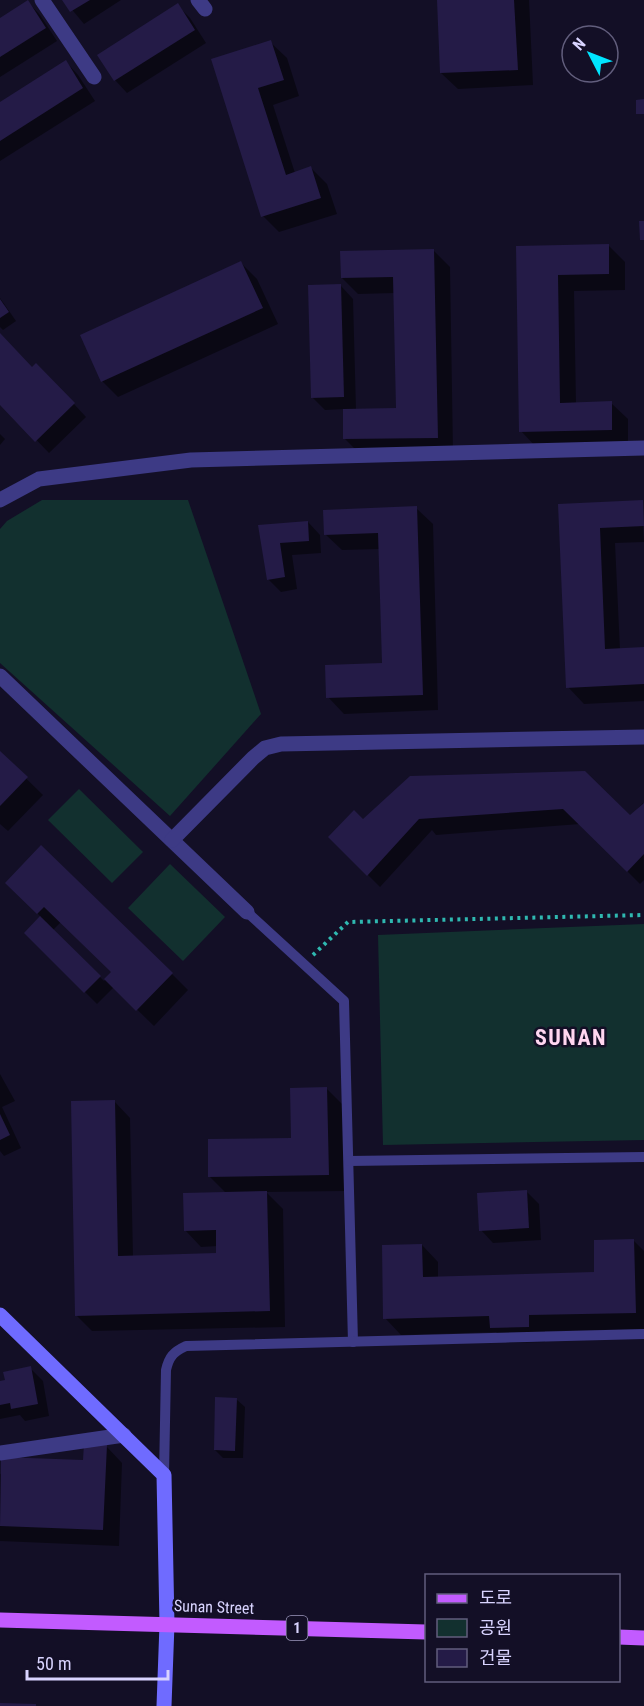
<svg xmlns="http://www.w3.org/2000/svg" width="644" height="1706" font-family="'Roboto Condensed','Noto Sans KR',sans-serif">
<rect width="100%" height="100%" fill="#130f26"/>
<g fill="#12302f">
<path d="M42,500h146l73,214 -91,102 -170,-153v-134l7,-8z"/>
<path d="M79,789l64,63 -31,31 -64,-63z"/>
<path d="M170,864l55,53 -42,44 -55,-53z"/>
<path d="M644,924v216l-261,5 -5,-210z"/>
</g>
<g fill="#0007" fill-rule="evenodd">
<path d="M64,0h57l-37,24z"/>
<path d="M438,0h91l4,85 -75,4 -17,-16z"/>
<path d="M28,2l12,13 17,26 -57,36v-57z"/>
<path d="M177,5l13,13 16,25 -79,50 -12,-13z"/>
<path d="M270,42l17,16 12,38 -26,9 22,68 16,-5 16,16 10,30 -58,18 -16,-16 -50,-156z"/>
<path d="M66,62l12,13 17,26 -95,60v-57z"/>
<path d="M608,245l17,17v28l-51,1 2,113 35,-1 17,16v26l-91,3 -16,-17 -4,-184z"/>
<path d="M434,251l16,16 3,186 -92,2 -16,-16 -1,-30 -19,1 -13,-13 29,-111 12,13 3,111h41l-2,-117 -37,1 -16,-16z"/>
<path d="M241,263l16,16 21,45 -160,73 -16,-16z"/>
<path d="M0,298l16,23 -13,9 -3,-3z"/>
<path d="M0,335l32,34 17,8 37,40 -37,36 -49,-51z"/>
<path d="M0,434l5,5 -5,6z"/>
<path d="M642,502l2,40 -29,1 5,107 24,-1v52l-60,3 -16,-17 -8,-181z"/>
<path d="M416,508l17,16 5,186 -94,4 -16,-17 55,-33 -3,-115 -38,1 -17,-16z"/>
<path d="M308,522l12,13 1,18 -29,2 5,34 -16,3 -13,-13 -8,-53z"/>
<path d="M0,753l43,42 -35,36 -8,-7z"/>
<path d="M411,778l219,39 13,-14 1,77 -4,4 -60,-60 -144,11 -4,-5 -52,57 -50,-50 33,-16z"/>
<path d="M7,883l165,91 16,16 -34,36 -40,-39 -17,17 -71,-71 15,-16zM61,922l52,50 -9,9 -51,-51z"/>
<path d="M0,1074l15,27 -13,6 19,41 -17,8 -4,-5z"/>
<path d="M327,1089l16,16 1,86 -78,1 17,17 2,118 -193,4 -16,-16 38,-214 16,17 3,139 85,-2v-9l-17,1 -16,-17 42,-36 -17,-17 83,-38z"/>
<path d="M527,1192l12,12 2,36 -48,3 -12,-13z"/>
<path d="M634,1241l10,10v78l-99,2v11l-38,1 -11,-11 -95,3 -16,-17 37,-73 16,17v16l158,-4z"/>
<path d="M30,1368l13,13 6,35 -24,5 -5,-6 -20,4v-36z"/>
<path d="M236,1399l9,8 -2,51h-20l-8,-8z"/>
<path d="M106,1446l16,17 -3,83 -119,-5v-67l84,-12z"/>
</g>
<g fill="#241b47">
<path d="M28,0l18,28 -46,29v-39z"/>
<path d="M62,0h28l-20,12z"/>
<path d="M437,0h77l4,70 -78,3z"/>
<path d="M178,3l17,27 -81,51 -17,-26z"/>
<path d="M271,40l13,40 -26,8 28,87 25,-9 10,32 -60,19 -50,-158z"/>
<path d="M66,60l17,28 -83,53v-39z"/>
<path d="M644,99v15h-8v-14z"/>
<path d="M639,221h5v19h-4z"/>
<path d="M609,244v30l-51,1 2,128 52,-2v29l-93,2 -3,-186z"/>
<path d="M434,249l4,189 -95,1v-30l53,-1 -3,-131 -52,1 -1,-27z"/>
<path d="M241,261l22,47 -162,74 -21,-47z"/>
<path d="M341,284l3,113 -33,1 -3,-113z"/>
<path d="M0,299l9,13 -9,6z"/>
<path d="M0,333l32,34 4,-4 39,40 -40,39 -35,-37z"/>
<path d="M643,500l1,26 -44,2 5,121 39,-2v37l-78,4 -8,-184z"/>
<path d="M417,506l6,189 -97,3 -1,-33 57,-2 -4,-130 -54,2 -1,-25z"/>
<path d="M308,521l1,20 -29,2 5,34 -18,3 -9,-55z"/>
<path d="M0,751l28,26 -28,29z"/>
<path d="M585,771l45,44 14,-12v51l-17,18 -64,-63 -144,10 -52,57 -39,-39 26,-27 9,9 47,-43z"/>
<path d="M41,845l132,128 -37,38 -32,-32 7,-7 -67,-65 -7,7 -32,-31z"/>
<path d="M40,916l61,60 -17,17 -60,-60z"/>
<path d="M327,1087l2,88 -121,2v-38l83,-1 -1,-50z"/>
<path d="M115,1100l3,156 98,-3v-23l-32,1 -1,-38 84,-2 3,120 -195,5 -4,-215z"/>
<path d="M0,1114l10,21 -10,5z"/>
<path d="M527,1190l2,38 -50,3 -2,-38z"/>
<path d="M634,1239l2,74 -107,2v12l-39,1 -1,-12 -106,3 -1,-74 40,-1 1,33 171,-5v-32z"/>
<path d="M31,1366l7,38 -27,5 -1,-6 -10,2v-24l5,-1 -2,-8z"/>
<path d="M215,1397l22,1 -2,53 -21,-1z"/>
<path d="M84,1444l23,1 -4,85 -103,-4 1,-69 82,3z"/>
<path d="M0,1703l36,1v2h-36z"/>
</g>
<g fill="none" stroke-linecap="round" stroke-linejoin="round">
<path stroke="#2fb8b0" stroke-width="4" stroke-dasharray="3 4.5" stroke-linecap="butt" d="M313,955l35,-33 296,-7"/>
<g stroke="#3d3a85" stroke-width="10">
<path d="M247,912l97,89 9,341"/>
<path d="M349,1161l295,-4"/>
<path d="M164,1475l2,-105c3,-13 7,-18 20,-24l458,-12"/>
</g>
<g stroke="#3d3a85" stroke-width="15">
<path d="M42,0l52,77"/>
<path d="M198,0l7,9"/>
<path d="M0,500l39,-21 152,-19 453,-12"/>
<path d="M0,676l247,236"/>
<path d="M172,840l81,-82 12,-10 16,-4 363,-7"/>
<path d="M0,1453l124,-18"/>
</g>
<path stroke="#6f6bff" stroke-width="15" d="M0,1315l164,160 3,149 -3,82"/>
<g stroke="#c25bff" stroke-width="15">
<path d="M0,1620l426,12"/>
<path d="M618,1637l26,1"/>
</g>
</g>
<g text-anchor="middle" dominant-baseline="central" stroke-width="5" stroke-linejoin="round" paint-order="stroke">
<rect fill="#130f26" stroke="#9e99be" stroke-width="1.5" x="286.5" y="1616" width="21" height="24" rx="4.5"/>
<g font-size="15" font-weight="bold" fill="#d9d4ff">
<text x="297" y="1628">1</text>
</g>
<g font-size="16" fill="#d9d4ff" stroke="#130f26">
<text transform="translate(214 1607) rotate(2)">Sunan Street</text>
</g>
<g font-size="22" font-weight="bold" letter-spacing="1.5" fill="#ffd6f0" stroke="#130f26">
<text x="571" y="1037">SUNAN</text>
</g>
</g>
<rect x="425" y="1574" width="195" height="108" fill="#130f26" stroke="#625e7d" stroke-width="1.5"/>
<rect x="437" y="1594" width="30" height="9" fill="#c25bff" stroke="#625e7d" stroke-width="1.5"/>
<text x="479" y="1604" font-size="18" fill="#d9d4ff">도로</text>
<rect x="437" y="1619" width="30" height="18" fill="#12302f" stroke="#625e7d" stroke-width="1.5"/>
<text x="479" y="1634" font-size="18" fill="#d9d4ff">공원</text>
<rect x="437" y="1649" width="30" height="18" fill="#241b47" stroke="#625e7d" stroke-width="1.5"/>
<text x="479" y="1664" font-size="18" fill="#d9d4ff">건물</text>
<g transform="translate(590 54) rotate(312)"><circle r="28" fill="#130f26" stroke="#625e7d" stroke-width="1.5"/>
<path d="M0-4.5L10 22L0 15L-10 22Z" fill="#00e5ff"/>
<text y="-9" font-size="16" font-weight="bold" text-anchor="middle" fill="#d9d4ff">N</text>
</g>
<path d="M27 1670v9h141v-9" fill="none" stroke="#d9d4ff" stroke-width="3"/>
<text x="36" y="1670" font-size="18" fill="#d9d4ff" stroke="#130f26" stroke-width="4.5" paint-order="stroke">50 m</text>
</svg>
